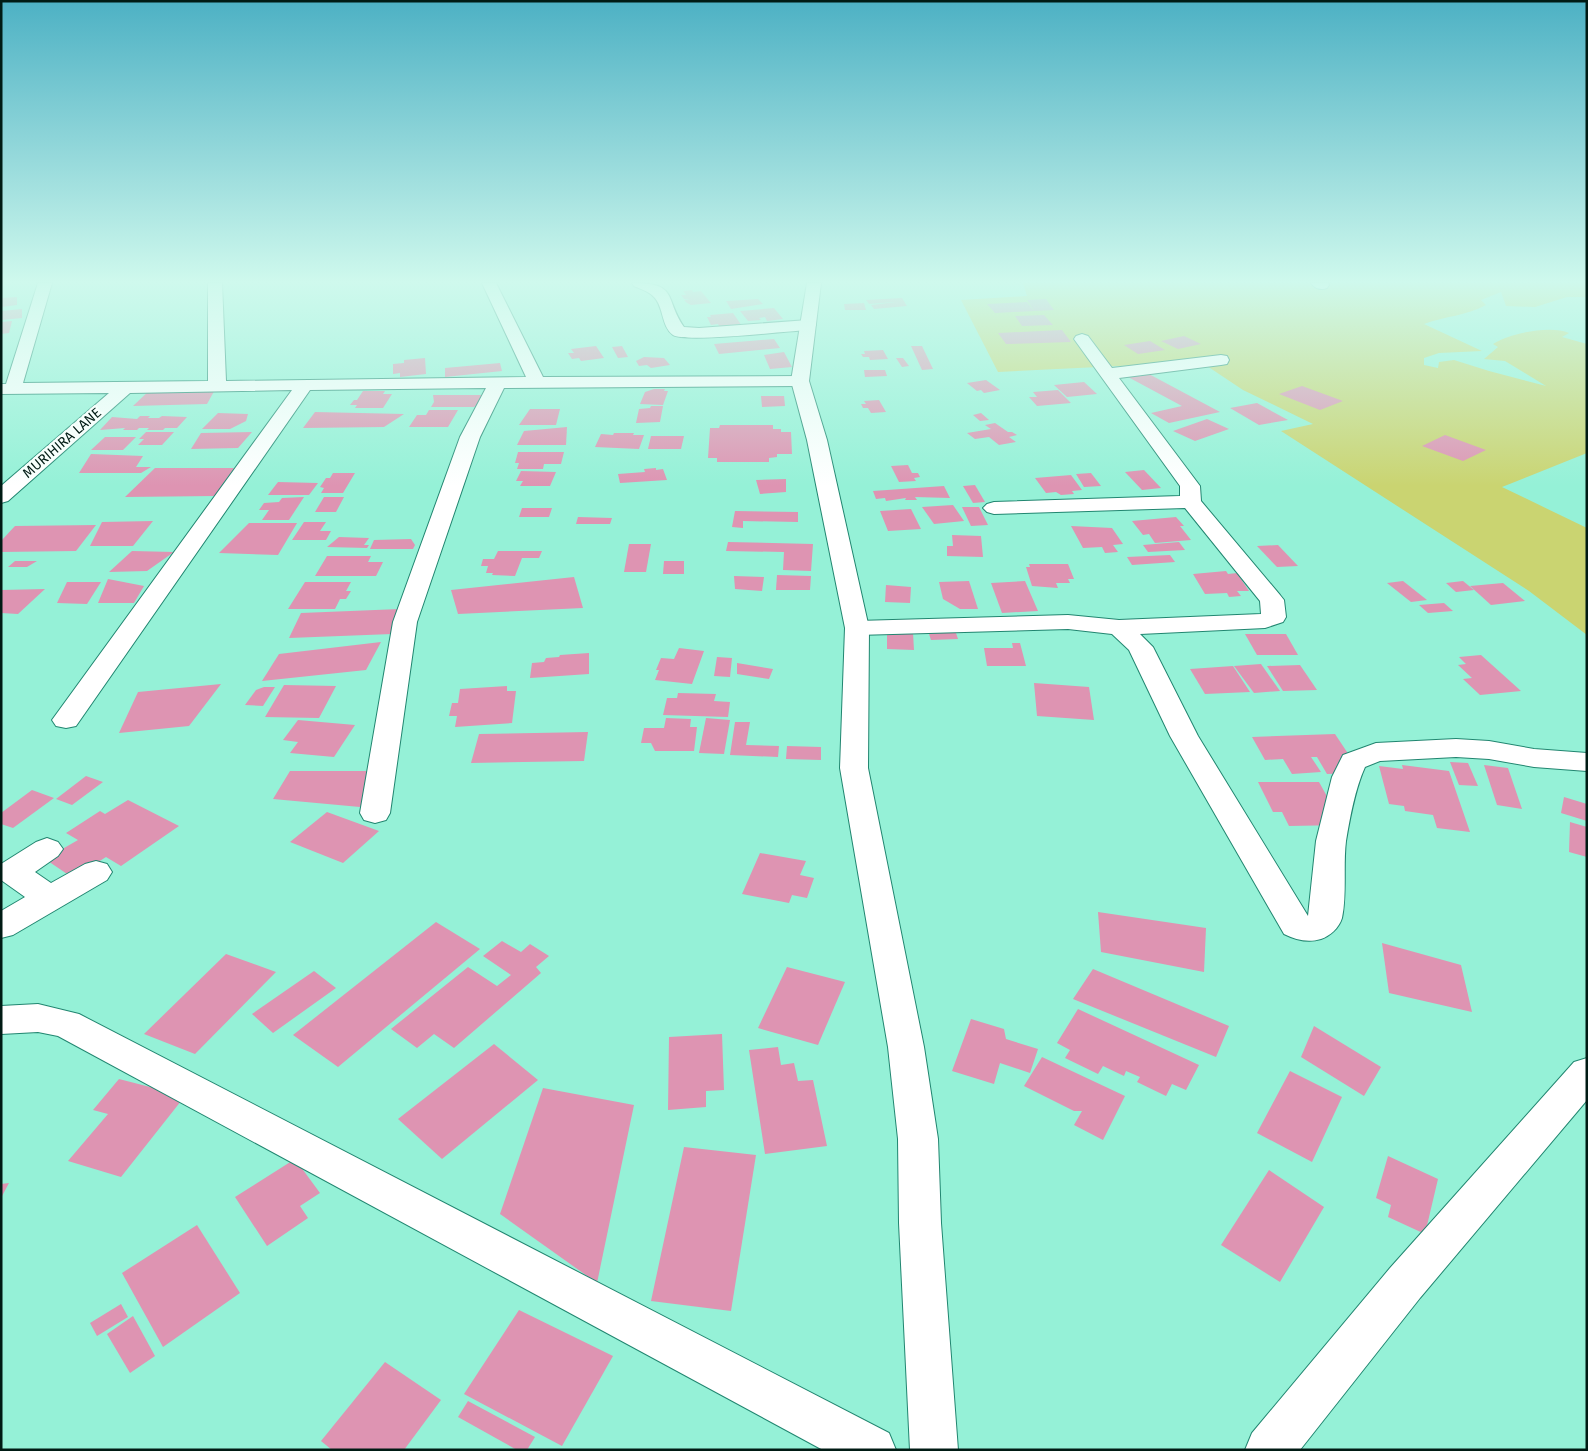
<svg xmlns="http://www.w3.org/2000/svg" width="1588" height="1451" font-family="'Fira Sans',sans-serif">
<rect width="100%" height="100%" fill="#95f1d7"/>
<path fill="#cad471" d="M1023,283h564v14h-20l-32,10 -29,-1 -5,-14 -20,8 5,5c-21,11 -40,11 -62,19l58,27 -43,2 -15,5v7l14,3 1,-6 15,-2 35,11 57,15 -41,-25 -21,-2 14,-12 -5,-3c17,-11 58,-19 76,-11l-7,4 25,7v109l-85,34 85,41v107l-58,-44 -248,-160 32,-7 -70,-34 -42,-28 -203,10 -37,-72 66,-4z"/>
<g fill="#de94b2">
<path d="M692,290l1,2 8,-1 10,12 -20,2 -4,-2 -3,-3 6,-1h-6l-3,-4h5l-3,-4z"/>
<path d="M17,297v8l-16,2v-9z"/>
<path d="M902,298l5,8 -33,3 -3,-4 24,-3 -26,2 -3,-4z"/>
<path d="M758,299l5,5 -32,5 -5,-8z"/>
<path d="M1046,299l8,11 -20,1 -7,-11z"/>
<path d="M1027,302l7,9 -39,2 -8,-9z"/>
<path d="M864,303l2,7h-21l-1,-6z"/>
<path d="M774,308l9,11 -16,2 -2,-4 -6,1 2,2 -13,1 -8,-10z"/>
<path d="M22,309v9l-21,2v-9z"/>
<path d="M733,313l9,13 -22,2 -2,-4 -7,1 -4,-8h4l-1,-2z"/>
<path d="M1044,315l9,10 -31,1 -7,-10z"/>
<path d="M12,321l-3,12 -8,1v-12z"/>
<path d="M1062,330l9,12 -65,2 -8,-11z"/>
<path d="M1184,336l17,8 -23,5 -17,-8z"/>
<path d="M774,339l6,9 -61,6 -5,-10z"/>
<path d="M1150,341l15,9 -27,4 -14,-9z"/>
<path d="M596,346l8,12 -23,3 -2,-3 -7,1 -4,-6h6l-3,-4z"/>
<path d="M622,346l6,11 -10,1 -6,-11z"/>
<path d="M911,346h11l11,23 -11,1z"/>
<path d="M883,350l5,9 -18,1 -1,-3h-6l-2,-3h4l-1,-3z"/>
<path d="M784,352l8,15 -22,2 -6,-14z"/>
<path d="M644,357l20,1 6,7 -19,3 -4,-3 -8,1 -3,-5z"/>
<path d="M425,358l1,16 -26,3v-4l-7,1v-10l11,-1v-3z"/>
<path d="M896,358h7l6,8 -7,1z"/>
<path d="M500,363l2,8 -57,6v-9z"/>
<path d="M864,370h21l2,6 -22,1z"/>
<path d="M1147,373l73,39 -51,11 -18,-10 31,-7 -54,-29z"/>
<path d="M986,380l14,10 -16,3 -3,-3 -4,1 -10,-8z"/>
<path d="M1084,382l13,12 -30,3 -13,-12z"/>
<path d="M217,386l-10,18 -74,2 19,-18z"/>
<path d="M1302,386l41,15 -23,9 -41,-16z"/>
<path d="M654,389h11l-1,2h4l-5,14 -23,-1 5,-12z"/>
<path d="M1058,390l13,13 -34,3 -8,-9h8l-4,-5z"/>
<path d="M363,391h22l-2,3h9l-9,14h-28l2,-3h-7l4,-5h3z"/>
<path d="M433,395h48l2,5 -9,7h-43l3,-5z"/>
<path d="M761,396h23l1,10 -23,1z"/>
<path d="M879,400l7,12 -15,1 -3,-5h-5l-2,-4h5l-2,-3z"/>
<path d="M1257,403l31,17 -29,5 -29,-17z"/>
<path d="M651,406h12l-3,16 -24,1 3,-14 11,-1z"/>
<path d="M530,409h30l-4,16h-37z"/>
<path d="M429,410h29l-10,17h-39l8,-12h9z"/>
<path d="M315,412l89,2 -20,13 -81,1z"/>
<path d="M218,413l30,1 -2,7 -16,8h-28z"/>
<path d="M981,413l8,7 -9,1 -7,-6z"/>
<path d="M140,416h10l-2,2h11l3,-2 25,1 -10,11h-12l-2,2h-16l2,-2h-10l-2,2h-14l2,-2 -25,2 12,-13 25,2z"/>
<path d="M1207,419l22,10 -34,12 -22,-10z"/>
<path d="M995,423l13,9h4l5,3 -8,2 7,5 -17,3 -10,-8 -14,2 -8,-6 24,-4 -6,-4z"/>
<path d="M720,425h53v4h8v3h10l1,22h-15v3l-8,1v4h-52v-4h-9l2,-30h9z"/>
<path d="M567,427l-1,18h-49l7,-14z"/>
<path d="M146,432h28l-12,13h-24l6,-6h-5z"/>
<path d="M252,432l-14,16 -47,1 10,-16z"/>
<path d="M614,433h20l-1,2h11l-5,14 -44,-2 6,-13 12,1z"/>
<path d="M1445,435l41,15 -23,11 -41,-15z"/>
<path d="M651,436h33l-3,13h-33z"/>
<path d="M105,437h31l-13,13h-32z"/>
<path d="M518,452h46l-3,12h-17l-1,5h-26l2,-6h-4z"/>
<path d="M91,454l52,2 -7,11h15l-10,6h-62z"/>
<path d="M908,465l4,8h6l2,4 -6,1 2,3 -17,1 -8,-16z"/>
<path d="M155,468h82l-22,28 -90,1z"/>
<path d="M656,468v2l7,-1 4,11 -47,3 -2,-9 27,-2 -1,-3z"/>
<path d="M1144,470l17,18 -19,2 -17,-18z"/>
<path d="M521,471l35,1 -6,14h-30l3,-5h-7z"/>
<path d="M333,473h22l-12,20h-22l3,-5 -4,-1 6,-9h4z"/>
<path d="M1091,473l10,13 -17,1 -8,-13z"/>
<path d="M1071,475l11,15 -10,1 2,3 -13,1 -5,-3 -10,1 -11,-15z"/>
<path d="M786,479v13l-26,2 -4,-14z"/>
<path d="M278,482l40,1 -9,12h-41z"/>
<path d="M975,485l10,17 -12,1 -10,-17z"/>
<path d="M944,486l6,12 -35,-1 2,3h-12l1,-2 -20,3 -1,-3 -9,1 -3,-8z"/>
<path d="M304,497l-15,23h-27l7,-10h-10l5,-7 15,-1 3,-4z"/>
<path d="M324,497h20l-8,15h-21z"/>
<path d="M953,505l11,16 -30,3 -12,-17z"/>
<path d="M962,507h17l9,18 -17,1z"/>
<path d="M522,508h30l-3,9h-30z"/>
<path d="M911,509l10,20 -33,2 -8,-20z"/>
<path d="M735,511l63,1v10l-55,-1v7l-11,-1z"/>
<path d="M578,517l34,1 -2,6h-34z"/>
<path d="M1176,517l8,9h-4l11,14 -36,3 -6,-9 -6,1 -11,-14z"/>
<path d="M153,521l-20,25h-43l12,-24z"/>
<path d="M304,522h22l-6,9h11l-5,9h-34z"/>
<path d="M249,523h48l-19,32 -59,-2z"/>
<path d="M96,525l-20,26 -75,1v-11l14,-15z"/>
<path d="M1071,526l41,2 11,16 -10,1 5,7 -13,1 -3,-6 -19,1z"/>
<path d="M952,535l29,1 2,21 -36,-1v-10h6z"/>
<path d="M339,537l30,1 -5,7h5l-2,3 -40,-1z"/>
<path d="M411,539l4,6 -2,4h-43l4,-9z"/>
<path d="M728,542l85,2 -2,27 -28,-1 1,-18 -58,-1z"/>
<path d="M1179,542l6,8 -37,2 -5,-7z"/>
<path d="M629,544h22l-5,28h-22z"/>
<path d="M1278,545l20,21 -21,1 -20,-21z"/>
<path d="M132,551l42,1 -27,19 -38,1z"/>
<path d="M498,551h44l-3,7h-17l-7,18 -23,-1 1,-2h-7l2,-7h-7l2,-7h11z"/>
<path d="M1170,555l5,7 -43,3 -5,-8z"/>
<path d="M327,556h44l-3,6h15l-7,14h-61z"/>
<path d="M15,561h22l-10,6h-19z"/>
<path d="M664,561h20v13h-21z"/>
<path d="M1029,564h39l6,15h-6l2,4h-14l2,5 -26,-2 -6,-19h4z"/>
<path d="M1226,571l2,3 9,-1 12,18h-12l4,5 -12,1 -2,-4 -22,1 -12,-20z"/>
<path d="M777,575l34,1 -1,14h-34z"/>
<path d="M734,576l30,1 -2,14 -27,-2z"/>
<path d="M574,577l9,31 -125,6 -7,-24z"/>
<path d="M108,579l36,7 -10,17h-36z"/>
<path d="M969,581l9,28h-18l-17,-10 -4,-17z"/>
<path d="M1025,581l13,30 -36,2 -11,-30z"/>
<path d="M1403,581l24,19 -16,2 -24,-19z"/>
<path d="M1463,581l11,9 -18,2 -10,-9z"/>
<path d="M67,582h34l-14,22 -30,-1z"/>
<path d="M305,582h46l-5,9h5l-5,8h-6l-5,10h-47z"/>
<path d="M1503,583l22,18 -34,4 -21,-19z"/>
<path d="M886,585l25,2 -1,16 -25,-1z"/>
<path d="M45,589l-27,25 -17,-1v-23z"/>
<path d="M1444,603l9,8 -25,2 -9,-8z"/>
<path d="M400,609l-8,25 -103,4 12,-25z"/>
<path d="M955,630l3,9 -27,1 -3,-9z"/>
<path d="M887,632l26,1 1,17 -27,-1z"/>
<path d="M1245,634h41l12,21h-41z"/>
<path d="M381,642l-15,28 -104,11 17,-27z"/>
<path d="M1012,643h8l6,23h-39l-3,-18h29z"/>
<path d="M679,648l25,3 -12,33 -37,-4 4,-10h-3l5,-12 13,1z"/>
<path d="M589,653v21l-59,4 2,-15 12,-1 2,-4 13,-1 1,-2z"/>
<path d="M1481,655l40,36 -41,4 -17,-16 9,-1 -14,-13 8,-1 -7,-7z"/>
<path d="M717,657l15,1 -2,19 -16,-1z"/>
<path d="M737,663l36,6 -4,10 -32,-5z"/>
<path d="M1261,664l19,27 -26,2 -20,-27z"/>
<path d="M1300,665l17,25 -34,1 -16,-25z"/>
<path d="M1233,666l17,26 -45,2 -15,-25z"/>
<path d="M1034,683l55,4 5,33 -57,-4z"/>
<path d="M221,684l-32,42 -70,7 19,-41z"/>
<path d="M284,685l52,1 -17,32 -54,-1z"/>
<path d="M507,686v5h9l-4,32 -57,4 2,-11h-8l3,-13h6l2,-14z"/>
<path d="M264,687h11l-12,19 -18,-1 11,-15z"/>
<path d="M678,693l38,1 -2,7 16,1 -2,15 -65,-2 4,-17h10z"/>
<path d="M666,718l25,1 -1,8h7l-3,24h-39l-4,-8h-10l3,-15h20z"/>
<path d="M706,718l24,2 -6,34 -25,-1z"/>
<path d="M298,720l57,5 -21,32 -44,-4 8,-11 -15,-2z"/>
<path d="M735,722h15l-4,23 33,1 -1,11 -48,-2z"/>
<path d="M588,732l-4,29 -113,2 8,-29z"/>
<path d="M1335,734l26,39 -34,1 -10,-17h-6l10,15 -29,2 -9,-15 -18,1 -13,-23z"/>
<path d="M787,746l34,1v13l-35,-1z"/>
<path d="M1450,762l18,1 10,23 -19,-1z"/>
<path d="M1402,765l47,6 21,61 -33,-4 -4,-13 -28,-4 -1,-5 -15,-2 -10,-38 24,3z"/>
<path d="M1484,765l24,3 14,41 -25,-4z"/>
<path d="M290,771h86l-16,36 -87,-8z"/>
<path d="M86,776l17,6 -31,23 -16,-6z"/>
<path d="M1258,782h61l24,43 -54,1 -7,-14h-9z"/>
<path d="M32,790l22,8 -41,30 -12,-4v-11z"/>
<path d="M1564,797l23,7v17l-26,-8z"/>
<path d="M128,800l51,26 -58,40 -15,-9 -33,21 -28,-19 33,-19 -12,-7 34,-22 5,3z"/>
<path d="M327,812l52,19 -36,32 -53,-21z"/>
<path d="M1570,822l17,5v30l-18,-5z"/>
<path d="M760,853l46,8 -6,14 14,3 -7,20 -15,-3 -3,8 -47,-9z"/>
<path d="M1098,912l108,16 -2,44 -103,-20z"/>
<path d="M436,922l44,27 -142,118 -45,-32z"/>
<path d="M502,941l19,11 9,-8 19,12 -13,11 5,6 -87,75 -20,-14 -17,14 -26,-19 77,-62 29,19 14,-11 -28,-19z"/>
<path d="M1382,943l79,22 11,47 -83,-19z"/>
<path d="M226,954l50,18 -81,82 -51,-20z"/>
<path d="M787,967l58,15 -27,63 -60,-17z"/>
<path d="M1093,969l136,57 -13,31 -143,-58z"/>
<path d="M314,971l22,17 -63,45 -21,-19z"/>
<path d="M1078,1009l121,56 -13,25 -14,-6 -6,12 -29,-14 3,-5 -14,-6 -2,5 -21,-10 -5,8 -33,-16 5,-8 -13,-7z"/>
<path d="M971,1019l33,10 2,10 32,10 -8,24 -30,-10 -6,21 -42,-13z"/>
<path d="M1314,1026l67,41 -17,29 -63,-39z"/>
<path d="M722,1034l2,56 -18,1v16l-38,3 1,-73z"/>
<path d="M494,1044l44,36 -96,79 -44,-40z"/>
<path d="M778,1047l3,18 13,-2 4,18 15,-1 14,66 -62,8 -16,-104z"/>
<path d="M1042,1057l83,39 -22,44 -29,-15 8,-14h-8l-50,-25z"/>
<path d="M1290,1071l52,26 -30,65 -55,-29z"/>
<path d="M119,1079l66,17 -64,81 -53,-16 40,-47 -15,-4z"/>
<path d="M543,1088l91,17 -37,178 -97,-69z"/>
<path d="M684,1147l72,8 -25,156 -80,-10z"/>
<path d="M1388,1156l50,23 -13,55 -37,-17 3,-12 -15,-7z"/>
<path d="M295,1159l25,34 -20,13 8,12 -41,28 -32,-49z"/>
<path d="M1269,1170l55,37 -44,75 -59,-37z"/>
<path d="M9,1183l-8,15v-14z"/>
<path d="M197,1225l43,68 -77,54 -41,-74z"/>
<path d="M121,1304l7,13 -31,19 -7,-13z"/>
<path d="M519,1310l94,46 -51,90 -98,-52z"/>
<path d="M133,1316l22,40 -25,17 -23,-39z"/>
<path d="M385,1362l56,38 -37,50h-72l-11,-9z"/>
<path d="M468,1401l67,36 -8,13h-10l-59,-33z"/>
</g>
<g fill="none" stroke-linecap="round" stroke-linejoin="round">
<g stroke="#218670" stroke-width="2">
<g id="street">
<path d="M38,283h14l-29,100 185,-2v-98h14l4,98 300,-4 -44,-94h14l47,94 257,-1 6,1 3,4 -3,4 -6,1 -296,2 -24,49 -63,185 -27,191 -4,7 -11,3 -11,-3 -4,-7 33,-191 67,-185 26,-49 -176,2 -234,336 -10,2 -10,-2 -4,-6 240,-330 -162,3 -122,108 -7,2v-17l108,-93 -108,1v-10h5z"/>
<path d="M632,283c47,0 32,15 52,44l15,1 109,-8 6,2 2,3 -2,3 -6,2c-20,1 -123,13 -135,5 -12,-9 -9,-28 -19,-38 -5,-6 -14,-8 -20,-11z"/>
<path d="M1311,283h17l1,2 -2,3c-6,2 -12,1 -16,-5z"/>
<path d="M1082,334l6,2 24,32 109,-13 6,1 2,4 -2,4 -6,1 -102,13 81,108 1,15 79,94 4,5 2,17 -3,5 -18,6 -125,6 13,13 45,89 110,180 8,-75 16,-64 11,-22 33,-12 80,-4 33,2 45,8 53,4v18l-53,-4 -45,-8 -33,-2 -76,4 -15,6c-10,22 -15,50 -19,74 -3,25 1,53 -4,77 -3,10 -12,18 -21,21 -13,4 -25,1 -37,-5l-114,-198 -41,-86 -17,-16 -44,-5 -211,6 -9,-2 -3,-5 3,-5 9,-2 211,-6 51,5 142,-6 -1,-13 -75,-93 -191,6 -7,-2 -4,-4 4,-4 7,-2 186,-6v-10l-106,-147 2,-3z"/>
<path d="M47,838l11,4 5,7 -5,7 -23,16 16,11 34,-19 11,-3 11,3 5,8 -5,8 -94,55 -12,3v-27l24,-14 -24,-17v-16l35,-22z"/>
<path d="M38,1004l41,10 810,419 7,17h-73l-765,-414 -20,-4 -37,2v-28z"/>
<path d="M1587,1058v42l-167,198 -120,152h-55l7,-17 138,-165 184,-206z"/>
</g>
</g>
<g stroke="#218670" stroke-width="2">
<path id="secondary" d="M807,283h14l-12,98 18,59 42,188 -1,140 56,279 14,92 3,84 17,227h-48l-11,-227 -1,-84 -10,-92 -48,-279 5,-140 -38,-188 -16,-59z"/>
</g>
<use href="#street" fill="#fff" fill-rule="evenodd"/>
<use href="#secondary" fill="#fff" fill-rule="evenodd"/>
</g>
<linearGradient id="sky" x2="0" y2="1"><stop stop-color="#4db1c4"/><stop offset="0.58" stop-color="#cff9ed"/><stop offset="1" stop-color="#cff9ed" stop-opacity="0"/></linearGradient>
<rect width="1588" height="486" fill="url(#sky)"/>
<g text-anchor="middle" dominant-baseline="central" stroke-width="4.5" stroke-linejoin="round" paint-order="stroke">
<g font-size="14" fill="#001b14" stroke="#f7fffc">
<text transform="translate(62 443) rotate(-41)">MURIHIRA LANE</text>
</g>
</g>
<rect width="1588" height="1451" fill="none" stroke="#001b14" stroke-width="5"/>
</svg>
